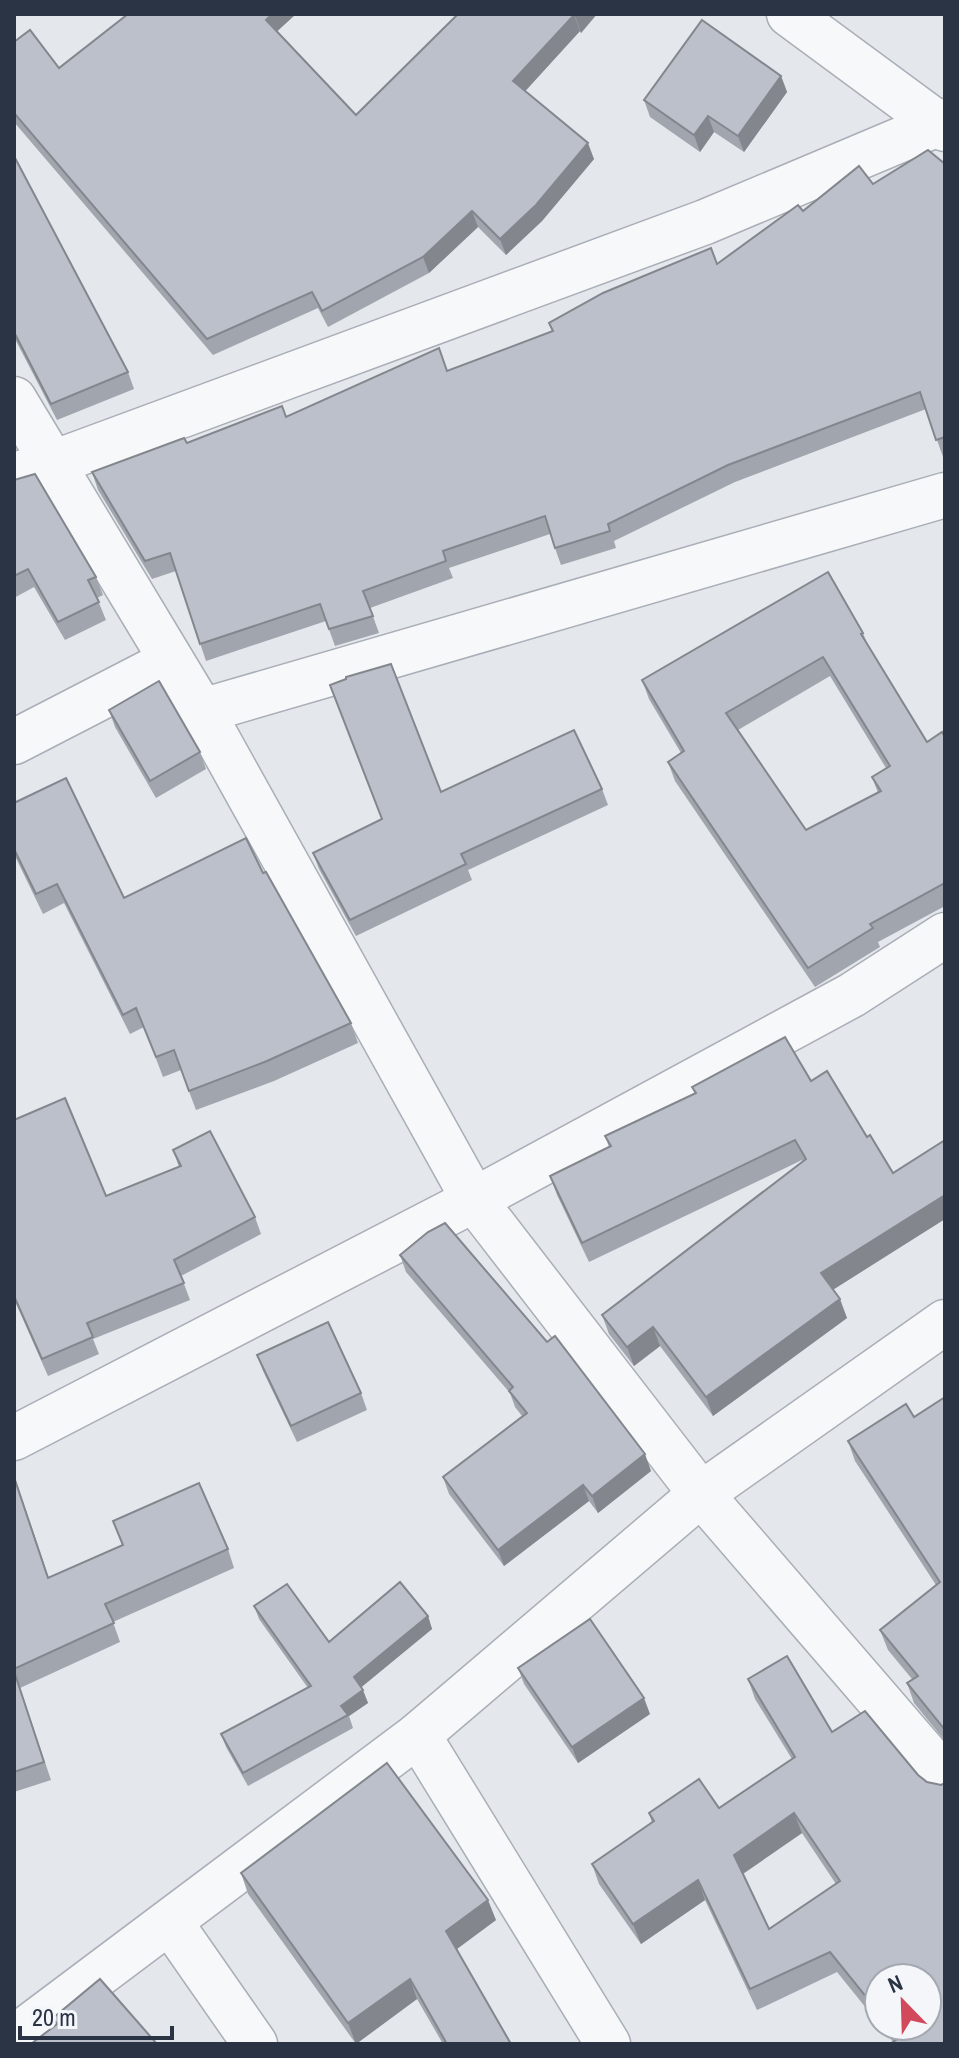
<svg xmlns="http://www.w3.org/2000/svg" width="959" height="2058" font-family="'Archivo Narrow',sans-serif">
<rect width="100%" height="100%" fill="#e4e7ec"/>
<g fill="none" stroke-linecap="round" stroke-linejoin="round">
<g stroke="#a9aeb7" stroke-width="47">
<g id="minor">
<path d="M789,14l156,115"/>
<path d="M14,399l188,312 272,489 227,294 227,263 17,23"/>
<path d="M14,475l39,-12 652,-241 240,-101"/>
<path d="M202,711l743,-216"/>
<path d="M14,742l157,-81"/>
<path d="M14,1438l460,-238 378,-205 93,-60"/>
<path d="M418,1735l190,309"/>
<path d="M170,1922l85,122"/>
<path d="M14,2038l404,-303 283,-241 244,-172"/>
</g>
</g>
<use href="#minor" stroke="#f7f8fa" stroke-width="44"/>
</g>
<g fill="#a1a5ae" fill-rule="evenodd">
<path d="M128,14h168l-19,17 79,84 102,-101h139l-16,19 -1,-2 -55,60 69,68 -52,62 -36,34 -28,-28 -49,46 -101,54 -10,-19 -105,47 -199,-233v-80l45,26z"/>
<path d="M781,76l6,16 -43,60 -30,-20 -14,20 -50,-35 -6,-17z"/>
<path d="M14,156l114,216 6,17 -77,31 -43,-83z"/>
<path d="M945,164v293h-2l-17,-48 -191,73 -121,59 2,7 -55,17 -11,-31 -101,34 4,10 -83,30 9,25 -44,13 -9,-25 -120,40 -30,-90 -24,8 -54,-89 -6,-18 95,-29 99,-26 161,-46 105,-40 -3,-8 168,-59 86,-53 70,-27z"/>
<path d="M14,480l82,97 7,18 -6,3 9,22 -41,20 -31,-53 -20,11z"/>
<path d="M863,633l5,13 59,96 18,-5v169l-67,36 2,5 -65,40 -140,-206 -7,-19 13,-9 -32,-54 -7,-19zM830,676l56,92 -14,9 6,16 -72,37 -68,-100z"/>
<path d="M109,710l91,42 6,17 -50,29 -41,-71z"/>
<path d="M602,789l6,16 -140,65 4,10 -116,56 -37,-67 -6,-16 128,-61z"/>
<path d="M14,803l110,95 139,-25 88,150 7,20 -84,38 -78,29 -15,-40 -18,7 -19,-50 -14,7 -66,-131 -21,11 -29,-60z"/>
<path d="M811,1081l56,56 26,36 52,46 -112,70 14,29 -134,98 -53,-70 -26,20 -25,-32 -7,-19 201,-154 -1,-1 -213,102 -32,-67 -7,-19 59,-29 -4,-11 90,-42 -3,-7z"/>
<path d="M14,1120l92,76 73,-29 -6,-17 82,67 6,17 -80,42 9,24 -97,39 6,15 -51,22 -34,-77z"/>
<path d="M400,1255l251,216 -53,42 -9,-12 -85,65 -55,-72 -6,-17 79,-61 -7,-9 -5,-14 -104,-121z"/>
<path d="M257,1355l104,38 6,17 -70,32 -34,-71z"/>
<path d="M945,1397v344l-31,-38 -7,-20 5,-4 -24,-29 -8,-20 56,-45 -81,-124 -7,-20 66,-24z"/>
<path d="M14,1475l35,103 73,-33 -9,-24 115,28 6,19 -121,54 7,20 -100,46 31,92 -37,12z"/>
<path d="M254,1606l75,36 99,-26 4,13 -71,58 7,16 -19,13 4,12 -105,58 -22,-39 -5,-13 87,-46 -49,-69z"/>
<path d="M787,1656l158,388 -52,-2 -12,-16h46l-48,-48v46l-42,-52 -80,38 -52,-110 -64,44 -42,-60 -7,-20 60,-41 -3,-10 70,-5 73,-49 -37,-60 -7,-20zM802,1833l34,51 -67,45 -26,-55z"/>
<path d="M518,1668l132,46 -72,49 -54,-79z"/>
<path d="M241,1873l255,47 -40,29 55,95h-68l-26,-45 -61,45 -108,-150z"/>
</g>
<g fill="#83868d">
<path d="M272,14h24l-24,22 -6,-16z"/>
<path d="M577,14h20l-16,19 -6,-17z"/>
<path d="M574,15l6,16 -61,67 -6,-17z"/>
<path d="M781,76l6,16 -43,60 -6,-16z"/>
<path d="M708,116l6,16 -14,20 -6,-17z"/>
<path d="M588,143l6,16 -52,62 -36,34 -6,-16z"/>
<path d="M472,211l6,16 -49,46 -6,-16z"/>
<path d="M945,1195v24l-117,74 -7,-20z"/>
<path d="M840,1299l7,19 -134,98 -7,-19z"/>
<path d="M653,1327l7,19 -26,20 -7,-19z"/>
<path d="M645,1454l6,17 -53,42 -6,-17z"/>
<path d="M583,1485l6,16 -85,65 -6,-16z"/>
<path d="M428,1616l4,13 -74,61 -4,-13z"/>
<path d="M363,1690l5,13 -19,13 -8,-10z"/>
<path d="M644,1698l6,16 -72,49 -6,-16z"/>
<path d="M794,1813l8,20 -61,42 -7,-20z"/>
<path d="M698,1880l7,20 -64,44 -8,-20z"/>
<path d="M488,1900l8,20 -43,32 -7,-21z"/>
<path d="M410,1979l7,20 -61,45 -8,-21z"/>
</g>
<g fill="#bbc0ca" stroke="#83868d" stroke-width="2" fill-rule="evenodd">
<path d="M128,14h144l-6,6 90,95 102,-101h119l-2,2 -1,-1 -61,66 75,62 -52,62 -36,34 -28,-28 -49,46 -101,54 -10,-19 -105,47 -193,-226v-71l16,-12 29,38z"/>
<path d="M702,20l79,56 -43,60 -30,-20 -14,19 -50,-35z"/>
<path d="M928,150l17,14v273l-9,3 -16,-48 -192,73 -120,59 2,7 -55,17 -10,-32 -102,35 3,10 -83,30 10,25 -44,13 -9,-25 -120,40 -30,-91 -25,8 -53,-89 92,-34 3,5 95,-37 4,11 153,-69 8,23 106,-40 -4,-8 54,-30 108,-45 6,16 81,-59 5,6 56,-45 14,18z"/>
<path d="M14,156l114,216 -77,32 -37,-72z"/>
<path d="M35,474l61,103 -8,3 11,22 -41,20 -30,-53 -14,7v-96z"/>
<path d="M828,572l35,61 -2,1 66,108 15,-10 3,5v146l-75,41 3,4 -65,40 -140,-206 16,-11 -42,-71zM823,657l67,109 -18,11 9,14 -75,39 -80,-117z"/>
<path d="M391,664l50,128 133,-62 28,59 -141,65 5,10 -116,56 -37,-67 69,-34 -52,-134 16,-6v-2z"/>
<path d="M159,681l41,71 -50,29 -41,-71z"/>
<path d="M66,778l58,120 122,-60 17,35 3,-1 85,151 -84,38 -78,30 -15,-41 -18,7 -20,-49 -13,7 -66,-131 -21,10 -22,-45v-46z"/>
<path d="M785,1037l26,44 16,-10 40,66 3,-2 23,38 52,-33v55l-124,78 19,26 -134,98 -53,-70 -26,20 -25,-32 204,-156 -11,-19 -213,103 -32,-67 61,-30 -6,-10 91,-43 -4,-6z"/>
<path d="M65,1098l41,98 75,-30 -8,-16 37,-19 45,86 -81,43 10,23 -97,40 6,14 -51,22 -28,-63v-176z"/>
<path d="M445,1223l102,119 8,-6 90,118 -53,42 -9,-11 -85,65 -55,-73 84,-64 -18,-22 4,-4 -113,-132 28,-23z"/>
<path d="M328,1322l33,71 -70,33 -34,-71z"/>
<path d="M945,1397v333l-38,-47 11,-7 -38,-46 60,-48 -92,-141 58,-37 8,13z"/>
<path d="M14,1477l34,101 75,-33 -10,-24 86,-38 29,66 -123,55 9,19 -100,46z"/>
<path d="M400,1582l28,34 -74,61 9,13 -22,16 7,9 -105,58 -22,-39 90,-48 -57,-80 33,-22 42,58z"/>
<path d="M590,1619l54,79 -72,49 -54,-79z"/>
<path d="M787,1656l45,76 33,-21 53,64 9,7 14,3 4,-2v261h-55l9,-6 -9,-12h37v-48h-48v35l-49,-61 -80,37 -52,-109 -65,44 -41,-60 62,-43 -5,-8 50,-34 20,29 76,-51 -47,-78zM794,1813l46,68 -71,48 -35,-74z"/>
<path d="M14,1671l30,91 -30,10z"/>
<path d="M387,1763l101,137 -42,31 65,113h-64l-37,-65 -62,44 -107,-150z"/>
<path d="M100,1979l57,65h-126l26,-20 -4,-6z"/>
</g>
<rect width="959" height="2058" fill="none" stroke="#2b3445" stroke-width="32"/>
<g transform="translate(903 2002) rotate(337)"><circle r="38" fill="#f4f6f9" stroke="#a4a8b1" stroke-width="2"/>
<path d="M0-6L14 30L0 20L-14 30Z" fill="#d1495b"/>
<text y="-12" font-size="22" font-weight="bold" text-anchor="middle" fill="#2b3445">N</text>
</g>
<path d="M20 2026v12h152v-12" fill="none" stroke="#2b3445" stroke-width="4"/>
<text x="32" y="2026" font-size="24" fill="#2b3445" stroke="#f4f6f9" stroke-width="6" paint-order="stroke">20 m</text>
</svg>
